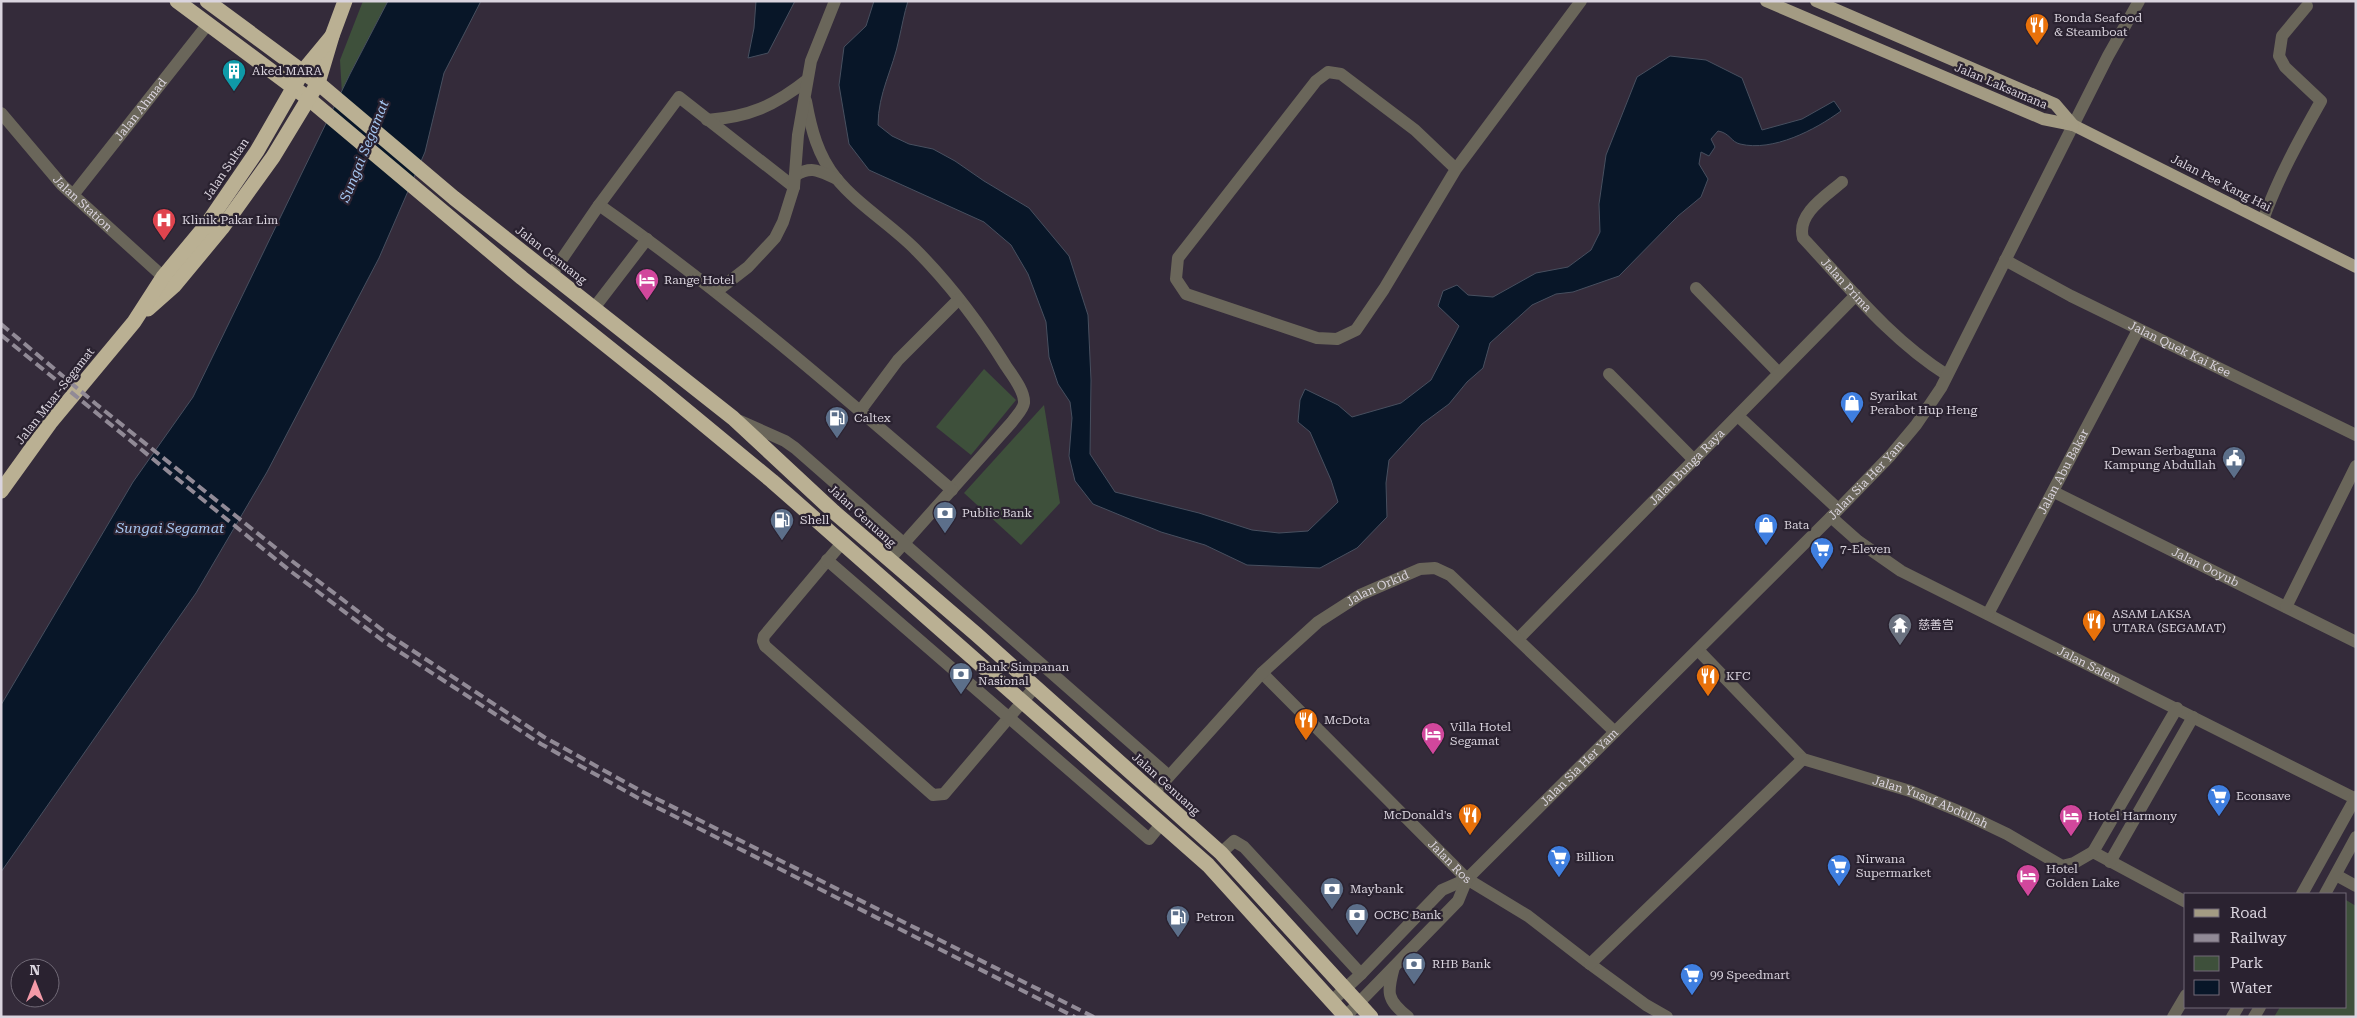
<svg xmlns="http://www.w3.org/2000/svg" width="2357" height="1018" font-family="'Roboto Serif','Noto Sans SC',serif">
<rect width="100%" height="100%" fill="#342b3a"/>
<g fill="#3e503b">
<path d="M363,1h25l-38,73 -8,20 -2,-34z"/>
<path d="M984,369l32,31 -45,55 -35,-28z"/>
<path d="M1044,405l16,98 -39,42 -57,-52z"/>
<path d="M2346,900l10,6v111h-82l6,-10h66z"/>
</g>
<g fill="#081628" stroke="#474f5f">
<path d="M388,1h93l-37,72 -19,79 -46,106 -112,214 -71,121 -195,279v-167l132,-223 60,-85 157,-323z"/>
<path d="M756,1h39l-27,52 -20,5 6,-30z"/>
<path d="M874,1h34c-4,13 -6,25 -9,38 -6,30 -21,54 -21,86l14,11 17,8 24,5 22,12 29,20 45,27 40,48 19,59 3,65 -1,74 25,38 84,21 53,17 27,3 29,-2 30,-29 -7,-22 -21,-48 -12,-10 2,-22 5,-11 33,16 14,12 49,-14 30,-23 28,-54 -21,-20 5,-15 14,-6 11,10 25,2 43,-24 32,-6 23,-17 9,-18 -1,-28 7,-49 31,-78 33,-21 36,4 36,18 20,52 40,-11 32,-18 7,10c-26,19 -68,41 -101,33 -9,-2 -10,-11 -22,-13l-7,8 4,8 -6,9 -8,-4 -2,12 9,15 -7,18 -23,19 -59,60 -46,16 -17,2 -24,11 -42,38 -7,25 -16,14 -18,22 -27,20 -33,36 -3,23 1,34 -30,31 -37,20 -73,-3 -42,-20 -44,-13 -68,-28 -18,-23 -6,-25 3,-38 -2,-16 -12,-18 -9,-27 -3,-35 -18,-48 -17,-29 -27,-23 -115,-52 -20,-26 -10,-59 5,-38 22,-21z"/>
</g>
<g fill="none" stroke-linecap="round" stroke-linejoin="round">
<g stroke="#6a665a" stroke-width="12">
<path d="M806,101c5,28 12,55 30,77 22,27 54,46 79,71 35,35 65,75 91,117 6,9 19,25 18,37 -1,7 -8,13 -12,19l-123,138"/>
<path id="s1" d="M1,113l61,72 108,98"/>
<path d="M707,120c42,-3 67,-14 100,-40"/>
<path d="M1456,169l-41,-39 -74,-56 -13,-2 -12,9 -138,177 -2,21 10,15 131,44 20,1 19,-9 28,-41 72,-120 125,-168"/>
<path d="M796,175c17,-10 24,-3 41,4"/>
<path id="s2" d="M1842,182c-15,13 -46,32 -39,56 46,49 87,101 144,137"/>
<path id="s3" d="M73,195l135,-171"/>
<path d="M599,205c124,87 238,186 353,285"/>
<path d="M2263,220c15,-42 36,-80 58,-119l-36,-34 -6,-11 3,-20 25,-30"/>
<path id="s4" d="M2005,260l66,36 285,139"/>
<path d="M551,275l48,-70 80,-108 115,90"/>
<path d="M1696,288l83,85"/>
<path d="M717,291l31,-24 27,-29 8,-16 11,-35 4,-52 13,-74 24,-60"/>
<path d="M594,308l53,-69"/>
<path d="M1609,374l84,85"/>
<path d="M860,411l38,-51 61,-61"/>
<path d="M1738,416l100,93"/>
<path d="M740,421l45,20 10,7 374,328"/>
<path id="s5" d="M2054,492l302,150"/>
<path id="s6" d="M1831,517l27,24 43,30 455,228"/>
<path d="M842,543l-78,93 -1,5 2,5 168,149 11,-1 91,-107"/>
<path d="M827,560l322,279 13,-16"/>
<path d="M2286,607l70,-141"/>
<path id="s7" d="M1988,614l150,-284"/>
<path id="s8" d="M1518,639l338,-344"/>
<path id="s9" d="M1698,650l105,109 107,32 53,22 44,21 55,32 12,-3 19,-11 93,50"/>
<path id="s10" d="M1262,673l205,206 61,37 62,48 56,41 21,12"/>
<path id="s11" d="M1154,793l108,-120 56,-51 42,-27 60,-26 15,-1 15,7 165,157"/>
<path d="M2093,852l84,-144"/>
<path d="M1221,853l13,-12 10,6 117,127"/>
<path d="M2110,862l83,-145"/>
<path d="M2336,875l20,11"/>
<path d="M2302,894l54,-97"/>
<path d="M2325,894l31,-57"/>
<path d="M1590,964l213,-205"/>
<path d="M1394,967c-7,26 -8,32 14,50"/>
<path id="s12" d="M1332,1001l29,-27 81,-84 25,-11 364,-362 59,-61 26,-31 25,-37 167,-332 31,-55"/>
<path d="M1346,1016l112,-115 9,-22"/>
<path d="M2173,1017l13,-22"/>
<path d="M2232,1017l6,-10"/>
<path d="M2254,1017l6,-10"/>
</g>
<g stroke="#a39b83" stroke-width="12">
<path d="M1766,1l277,118 30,6 283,142"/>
<path d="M1816,1l239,103 18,21"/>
</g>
<g stroke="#bab093" stroke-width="15">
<path d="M177,1l132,98 213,179 135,108 115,95 436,384 138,152"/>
<path d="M207,1l111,82 136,115 279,220 101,94 142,122 245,219 150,164"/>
<path d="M148,309l26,-23 48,-58 51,-71 45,-74 14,-47 13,-35"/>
<path d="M1,491l49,-68 84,-101 29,-45 44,-53 50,-73 46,-80 29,-35"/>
</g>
<g stroke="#918a96" stroke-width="4" stroke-dasharray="10 5" stroke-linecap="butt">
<path d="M1,324l95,80 196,157 97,74 155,102 97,54 453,226"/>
<path d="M1,335l288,235 97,73 155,101 97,54 437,219"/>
</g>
</g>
<defs>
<g id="restaurant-pin" transform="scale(1.25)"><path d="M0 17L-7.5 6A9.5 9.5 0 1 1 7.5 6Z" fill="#e8710a" stroke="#2a2230"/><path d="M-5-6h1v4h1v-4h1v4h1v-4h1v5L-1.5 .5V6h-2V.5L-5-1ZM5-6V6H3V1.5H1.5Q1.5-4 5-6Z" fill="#fff"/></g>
<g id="building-pin" transform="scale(1.25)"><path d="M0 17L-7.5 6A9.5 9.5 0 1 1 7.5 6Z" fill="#0f9aa8" stroke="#2a2230"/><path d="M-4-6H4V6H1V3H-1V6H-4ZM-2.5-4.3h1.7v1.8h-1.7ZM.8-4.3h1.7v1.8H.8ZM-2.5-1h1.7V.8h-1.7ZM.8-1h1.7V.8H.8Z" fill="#fff"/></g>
<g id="hospital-pin" transform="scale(1.25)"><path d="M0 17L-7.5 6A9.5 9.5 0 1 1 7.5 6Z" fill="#e0444e" stroke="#2a2230"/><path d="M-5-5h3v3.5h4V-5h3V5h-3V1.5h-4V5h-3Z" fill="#fff"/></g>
<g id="hotel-pin" transform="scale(1.25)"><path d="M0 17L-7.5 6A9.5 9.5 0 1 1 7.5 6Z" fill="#d1479c" stroke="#2a2230"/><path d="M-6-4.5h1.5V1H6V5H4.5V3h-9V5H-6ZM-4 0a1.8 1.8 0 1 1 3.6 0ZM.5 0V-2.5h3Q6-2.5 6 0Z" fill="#fff"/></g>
<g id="shop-pin" transform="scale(1.25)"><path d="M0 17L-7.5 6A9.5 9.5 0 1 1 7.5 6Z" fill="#3f7fe0" stroke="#2a2230"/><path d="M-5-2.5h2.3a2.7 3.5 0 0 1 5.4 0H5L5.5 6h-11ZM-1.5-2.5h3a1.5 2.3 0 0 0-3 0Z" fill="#fff"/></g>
<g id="fuel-pin" transform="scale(1.25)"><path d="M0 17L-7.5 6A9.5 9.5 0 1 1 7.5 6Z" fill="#5c6f8a" stroke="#2a2230"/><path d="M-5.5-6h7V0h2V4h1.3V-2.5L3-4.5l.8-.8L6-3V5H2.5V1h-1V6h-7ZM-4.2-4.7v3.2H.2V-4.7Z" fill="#fff"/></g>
<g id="civic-pin" transform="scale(1.25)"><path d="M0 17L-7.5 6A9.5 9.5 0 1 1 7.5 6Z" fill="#5c6f8a" stroke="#2a2230"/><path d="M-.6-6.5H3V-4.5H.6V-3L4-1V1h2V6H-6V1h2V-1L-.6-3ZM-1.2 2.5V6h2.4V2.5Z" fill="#fff"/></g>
<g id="bank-pin" transform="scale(1.25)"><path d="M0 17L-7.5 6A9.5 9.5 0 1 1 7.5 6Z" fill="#5c6f8a" stroke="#2a2230"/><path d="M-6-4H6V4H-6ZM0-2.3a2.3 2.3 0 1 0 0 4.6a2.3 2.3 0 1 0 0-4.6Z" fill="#fff"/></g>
<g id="supermarket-pin" transform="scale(1.25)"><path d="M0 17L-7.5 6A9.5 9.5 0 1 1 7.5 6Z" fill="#3f7fe0" stroke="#2a2230"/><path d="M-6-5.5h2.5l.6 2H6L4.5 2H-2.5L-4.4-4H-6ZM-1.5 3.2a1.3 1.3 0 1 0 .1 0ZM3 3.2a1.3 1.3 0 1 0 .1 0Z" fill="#fff"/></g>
<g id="temple-pin" transform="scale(1.25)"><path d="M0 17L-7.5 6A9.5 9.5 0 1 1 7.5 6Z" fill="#6b7280" stroke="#2a2230"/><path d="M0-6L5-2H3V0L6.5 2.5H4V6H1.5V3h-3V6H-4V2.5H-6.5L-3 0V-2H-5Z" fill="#fff"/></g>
</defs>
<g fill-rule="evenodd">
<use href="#restaurant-pin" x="2037" y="25"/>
<use href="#building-pin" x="234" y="71"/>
<use href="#hospital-pin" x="164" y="220"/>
<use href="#hotel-pin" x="647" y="280"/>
<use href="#shop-pin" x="1852" y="403"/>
<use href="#fuel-pin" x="837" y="418"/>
<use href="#civic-pin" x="2234" y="458"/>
<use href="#bank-pin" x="945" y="513"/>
<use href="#fuel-pin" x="782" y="520"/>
<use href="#shop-pin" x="1766" y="525"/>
<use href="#supermarket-pin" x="1822" y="549"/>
<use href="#restaurant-pin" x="2094" y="621"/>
<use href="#temple-pin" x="1900" y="625"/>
<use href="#bank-pin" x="961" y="674"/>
<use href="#restaurant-pin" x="1708" y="676"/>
<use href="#restaurant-pin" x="1306" y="720"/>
<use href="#hotel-pin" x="1433" y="734"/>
<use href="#supermarket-pin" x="2219" y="796"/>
<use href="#restaurant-pin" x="1470" y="815"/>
<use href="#hotel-pin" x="2071" y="816"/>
<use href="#supermarket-pin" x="1559" y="857"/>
<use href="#supermarket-pin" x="1839" y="866"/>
<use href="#hotel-pin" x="2028" y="876"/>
<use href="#bank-pin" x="1332" y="889"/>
<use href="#bank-pin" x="1357" y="915"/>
<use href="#fuel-pin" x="1178" y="917"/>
<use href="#bank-pin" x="1414" y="964"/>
<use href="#supermarket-pin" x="1692" y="975"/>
</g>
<g text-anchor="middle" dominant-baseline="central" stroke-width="4.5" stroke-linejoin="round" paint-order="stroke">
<g font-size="12" fill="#dad4de" stroke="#2a2230" text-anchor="start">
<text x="2054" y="18">Bonda Seafood<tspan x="2054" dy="14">&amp; Steamboat</tspan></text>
<text x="252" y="71">Aked MARA</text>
<text x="182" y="220">Klinik Pakar Lim</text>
<text x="664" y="280">Range Hotel</text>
<text x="1870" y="396">Syarikat<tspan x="1870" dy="14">Perabot Hup Heng</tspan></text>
<text x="854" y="418">Caltex</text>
<text x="2216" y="451" text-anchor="end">Dewan Serbaguna<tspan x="2216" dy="14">Kampung Abdullah</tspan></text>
<text x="962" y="513">Public Bank</text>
<text x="800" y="520">Shell</text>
<text x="1784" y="525">Bata</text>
<text x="1840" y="549">7-Eleven</text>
<text x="2112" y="614">ASAM LAKSA<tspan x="2112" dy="14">UTARA (SEGAMAT)</tspan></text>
<text x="1918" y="625">慈善宫</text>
<text x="978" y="667">Bank Simpanan<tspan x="978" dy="14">Nasional</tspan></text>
<text x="1726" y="676">KFC</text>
<text x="1324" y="720">McDota</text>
<text x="1450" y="727">Villa Hotel<tspan x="1450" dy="14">Segamat</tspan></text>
<text x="2236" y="796">Econsave</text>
<text x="1452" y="815" text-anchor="end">McDonald's</text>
<text x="2088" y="816">Hotel Harmony</text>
<text x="1576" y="857">Billion</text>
<text x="1856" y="859">Nirwana<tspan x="1856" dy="14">Supermarket</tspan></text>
<text x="2046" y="869">Hotel<tspan x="2046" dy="14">Golden Lake</tspan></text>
<text x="1350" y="889">Maybank</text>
<text x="1374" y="915">OCBC Bank</text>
<text x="1196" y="917">Petron</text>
<text x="1432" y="964">RHB Bank</text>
<text x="1710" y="975">99 Speedmart</text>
</g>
<g font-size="12" fill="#dad4de" stroke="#2a2230">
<text transform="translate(2001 86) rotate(23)">Jalan Laksamana</text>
<text stroke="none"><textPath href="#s3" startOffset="109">Jalan Ahmad</textPath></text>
<text transform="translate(226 169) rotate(-56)">Jalan Sultan</text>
<text transform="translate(2221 183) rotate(27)">Jalan Pee Kang Hai</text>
<text stroke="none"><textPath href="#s1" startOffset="122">Jalan Station</textPath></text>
<text transform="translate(551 255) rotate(38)">Jalan Genuang</text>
<text stroke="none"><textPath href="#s2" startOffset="136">Jalan Prima</textPath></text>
<text stroke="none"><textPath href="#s4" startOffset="196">Jalan Quek Kai Kee</textPath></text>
<text transform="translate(55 396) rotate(-52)">Jalan Muar-Segamat</text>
<text stroke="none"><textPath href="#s8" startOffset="241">Jalan Bunga Raya</textPath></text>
<text stroke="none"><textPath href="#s7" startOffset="161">Jalan Abu Bakar</textPath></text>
<text stroke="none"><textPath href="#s12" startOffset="748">Jalan Sia Her Yam</textPath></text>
<text transform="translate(862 516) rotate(42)">Jalan Genuang</text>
<text stroke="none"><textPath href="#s5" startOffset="169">Jalan Ooyub</textPath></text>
<text stroke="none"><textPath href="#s11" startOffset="306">Jalan Orkid</textPath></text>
<text stroke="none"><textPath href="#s6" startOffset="299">Jalan Salem</textPath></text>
<text stroke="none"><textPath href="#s12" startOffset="342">Jalan Sia Her Yam</textPath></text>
<text transform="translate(1166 784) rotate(42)">Jalan Genuang</text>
<text stroke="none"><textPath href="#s9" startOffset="286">Jalan Yusuf Abdullah</textPath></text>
<text stroke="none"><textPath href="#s10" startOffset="266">Jalan Ros</textPath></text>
</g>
<g font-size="14" font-style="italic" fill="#a5c6f1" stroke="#2a2230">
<text transform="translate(364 151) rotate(-68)">Sungai Segamat</text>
<text x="170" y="528">Sungai Segamat</text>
</g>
</g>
<rect width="2357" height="1018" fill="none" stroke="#dad4de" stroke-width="5"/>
<rect x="2184" y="893" width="162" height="115" fill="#2a2230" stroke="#706976"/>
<rect x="2194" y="909" width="25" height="8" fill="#a39b83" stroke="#706976"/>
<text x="2230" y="918" font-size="15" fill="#dad4de">Road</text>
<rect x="2194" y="934" width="25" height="8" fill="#918a96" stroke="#706976"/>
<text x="2230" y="943" font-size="15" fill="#dad4de">Railway</text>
<rect x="2194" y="956" width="25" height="15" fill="#3e503b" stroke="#706976"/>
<text x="2230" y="968" font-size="15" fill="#dad4de">Park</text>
<rect x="2194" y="980" width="25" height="15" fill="#081628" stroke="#706976"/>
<text x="2230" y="993" font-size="15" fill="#dad4de">Water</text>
<g transform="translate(35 983)"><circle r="24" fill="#2a2230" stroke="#706976"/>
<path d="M0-4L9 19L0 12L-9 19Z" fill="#f39aa8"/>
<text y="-8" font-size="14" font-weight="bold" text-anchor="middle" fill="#dad4de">N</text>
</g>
</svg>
